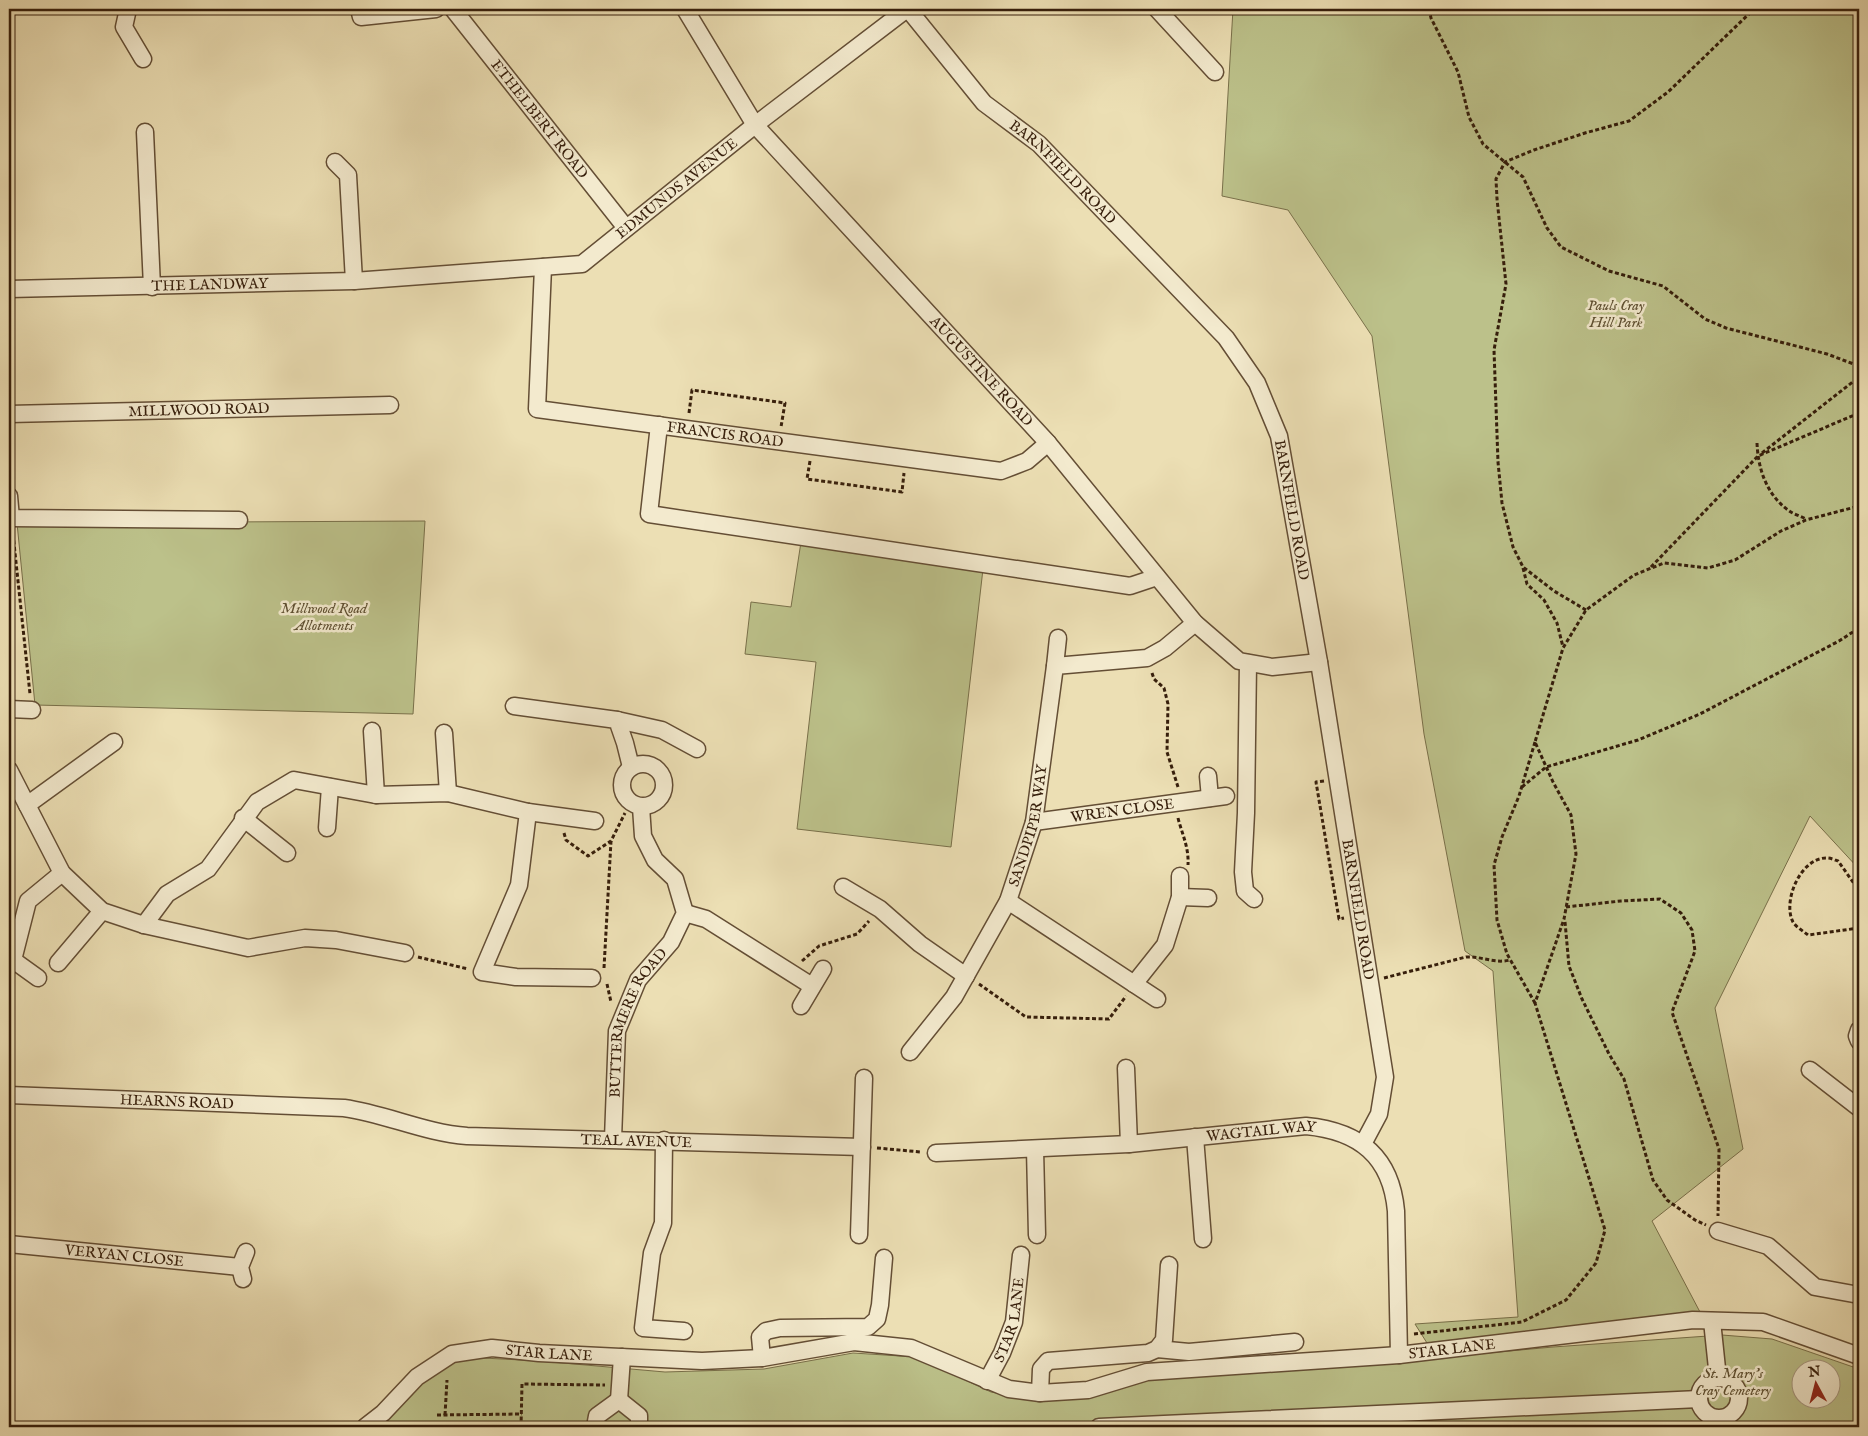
<svg xmlns="http://www.w3.org/2000/svg" width="1868" height="1436" font-family="'IM FELL English',serif">
<rect width="100%" height="100%" fill="#ecdfb4"/>
<filter id="stains"><feTurbulence type="fractalNoise" baseFrequency=".004" numOctaves="4"/><feColorMatrix values="0 0 0 0 .2 0 0 0 0 .09 0 0 0 0 .02 0 0 0 .5 -.17"/></filter>
<radialGradient id="worn" r=".72"><stop offset=".6" stop-color="#630" stop-opacity="0"/><stop offset="1" stop-color="#630" stop-opacity=".3"/></radialGradient>
<g fill="#bcc18a" stroke="#79704a" fill-rule="evenodd">
<path d="M1233,9h626v860l-49,-53 -95,192 28,141 -91,72 48,91 -273,31 -12,-19 103,-7 -25,-346 -28,-20 -41,-217 -52,-398 -84,-126 -66,-14z"/>
<path d="M425,521l-12,193 -378,-9 -18,-182z"/>
<path d="M801,542l182,27 -32,278 -154,-18 19,-167 -71,-8 6,-52 40,5z"/>
<path d="M1722,1335l50,4 87,30v58h-1482l60,-60 27,-10 76,4 125,11 99,-3 89,-16 63,4 75,35 36,7 120,-22 242,-15 164,-15zM1800,1368h30v30h-30z"/>
</g>
<g fill="none" stroke-linecap="round" stroke-linejoin="round">
<g stroke="#644e35" stroke-width="19">
<g id="minor">
<path d="M128,9l-4,18 19,32"/>
<path d="M359,9l2,8 75,-8"/>
<path id="s1" d="M453,9l173,219"/>
<path id="s2" d="M685,9l70,116 293,318 147,180 44,38 33,6 47,-5"/>
<path id="s3" d="M908,9l76,94 55,41 187,194 31,45 22,53 40,226 66,415 -6,37 -16,30"/>
<path d="M1157,9l58,63"/>
<path d="M145,132l7,155"/>
<path d="M335,162l13,13 6,106"/>
<path id="s4" d="M543,267l-6,142 464,62 26,-10 21,-18"/>
<path id="s5" d="M9,289l345,-8 228,-17 173,-139 152,-116"/>
<path id="s6" d="M9,414l381,-9"/>
<path d="M659,425l-10,89 481,72 27,-9"/>
<path d="M9,496l2,22 228,2"/>
<path d="M1248,663l-2,150 -3,59 2,19 9,8"/>
<path d="M1055,666l3,-28"/>
<path d="M514,706l103,14 8,23 6,24"/>
<path d="M9,709l23,1"/>
<path d="M617,720l45,10 35,19"/>
<path d="M372,731l4,64"/>
<path d="M444,733l4,60"/>
<circle cx="643" cy="785" r="21"/>
<path d="M9,770l53,103 40,38 42,14 104,23 57,-10 31,2 69,13"/>
<path d="M1208,776l2,22"/>
<path d="M27,805l87,-63"/>
<path d="M528,812l-9,73 -37,87 34,5 76,1"/>
<path d="M243,818l44,35"/>
<path id="s7" d="M1034,822l192,-26"/>
<path d="M327,828l3,-41"/>
<path d="M843,887l37,22 40,35 46,32"/>
<path d="M1180,897l28,1"/>
<path d="M1008,901l149,98"/>
<path d="M685,913l21,6 106,67"/>
<path d="M144,925l23,-31 41,-25 49,-67 37,-22 82,15 72,-2 80,19 67,9"/>
<path d="M58,963l44,-52"/>
<path d="M38,978l-25,-18 15,-59 34,-28"/>
<path d="M1134,984l31,-39 15,-48v-21"/>
<path d="M801,1006l22,-37"/>
<path d="M1859,1030l-2,6 2,5"/>
<path id="s8" d="M910,1052l44,-55 54,-96 26,-79 21,-156 92,-8 18,-10 30,-25"/>
<path d="M1126,1068l3,76"/>
<path d="M1810,1070l49,38"/>
<path id="s9" d="M9,1095l335,13c42,6 81,25 123,28l395,11"/>
<path d="M1195,1137l8,102"/>
<path id="s10" d="M613,1139l4,-108 21,-51 33,-38 14,-29 -10,-34 -20,-19 -12,-24 -2,-29"/>
<path d="M664,1140l-1,83 -11,30 -9,75 41,3"/>
<path d="M1035,1149l2,86"/>
<path id="s11" d="M936,1153l193,-9 177,-18c53,5 85,30 90,85l3,144"/>
<path d="M1718,1231l50,15 47,41 44,8"/>
<path d="M859,1235l5,-157"/>
<path id="s12" d="M9,1244l231,23"/>
<path d="M243,1279l-3,-12 6,-15"/>
<path d="M1712,1321l6,57"/>
<path d="M1157,1349l32,3 106,-10"/>
<path d="M762,1358l-2,-21 6,-6 14,-3 88,-1 9,-8 3,-14 4,-47"/>
<circle cx="1719" cy="1398" r="20"/>
<path id="s13" d="M987,1381l15,-28 12,-31 7,-67"/>
<path d="M1040,1393l1,-24 7,-8 100,-8 9,-4 7,-9 5,-75"/>
<path d="M619,1400l3,-43"/>
<path d="M619,1400l20,16v11"/>
<path id="s14" d="M365,1427l18,-14 34,-36 35,-23 40,-6 47,5 163,8 60,-3 92,-16 57,6 98,41 31,4 48,-3 59,-18 252,-17 294,-35 70,2 96,34"/>
<path d="M595,1427l2,-11 22,-16"/>
<path d="M1099,1427l600,-28"/>
</g>
</g>
<g stroke="#361e0b" stroke-width="3" stroke-dasharray="4 2.5" stroke-linecap="butt">
<path d="M1429,9l2,9 27,54 11,45 14,27 40,33 24,51 14,19 48,24 54,15 42,33 21,9 101,26 32,12"/>
<path d="M689,413l3,-23 93,13 -4,24"/>
<path d="M1757,443c1,25 9,51 31,67 5,4 12,6 18,9"/>
<path d="M1762,453l97,-76"/>
<path d="M810,461l-3,18 95,13 2,-19"/>
<path d="M13,534l17,160"/>
<path d="M1651,567l107,-111 101,-43"/>
<path d="M1523,568l4,16 17,16 13,23 6,24"/>
<path d="M1586,610l-32,-19 -31,-24 -10,-20 -11,-44 -4,-41 -4,-112 12,-66 -9,-85 -1,-20 9,-17 29,-12 51,-17 44,-12 39,-29 86,-83"/>
<path d="M1152,673l2,6 10,9 4,16 -1,48 11,35"/>
<path d="M1535,742l-16,54 -17,41 -8,28 3,55 10,34 28,49"/>
<path d="M1324,781l-8,1 23,137 5,-1"/>
<path d="M1522,787l24,-20 92,-27 62,-26 139,-73 20,-13"/>
<path d="M1178,818c4,16 11,29 10,47"/>
<path d="M564,833l2,7 22,16 23,-15 14,-28"/>
<path d="M1859,894l-1,-5 -20,-28c-3,-1 -7,-3 -11,-3 -26,-1 -45,43 -34,64 3,5 10,9 15,13l51,-7"/>
<path d="M1566,907l55,-6 39,-2 21,14 11,17 3,21 -23,61 47,137 -1,67"/>
<path d="M1565,922l4,44 13,33 27,55 15,25 29,101 14,20 28,20 11,5"/>
<path d="M418,957l50,12"/>
<path d="M802,961l17,-15 38,-12 12,-13"/>
<path d="M604,968l7,-127"/>
<path d="M1384,978l82,-21c15,-1 29,7 44,3"/>
<path d="M607,984l4,18"/>
<path d="M979,984l47,33 83,2 17,-23"/>
<path d="M877,1148l44,4"/>
<path d="M1414,1334l108,-12 44,-22 30,-37 9,-33 -70,-227 29,-84 12,-65 -5,-39 -18,-33 -18,-40 28,-94 23,-38 48,-35 30,-12 44,5 27,-8 46,-29 25,-11 53,-14"/>
<path d="M437,1415l85,-1"/>
<path d="M445,1415l2,-35"/>
<path d="M521,1427l1,-43 83,1"/>
</g>
<use href="#minor" stroke="#f3eace" stroke-width="16"/>
</g>
<g text-anchor="middle" dominant-baseline="central" stroke-width="5" stroke-linejoin="round" paint-order="stroke">
<g font-size="15" fill="#361e0b" stroke="#f3eace">
<text stroke="none"><textPath href="#s1" startOffset="140">ETHELBERT ROAD</textPath></text>
<text stroke="none"><textPath href="#s3" startOffset="226">BARNFIELD ROAD</textPath></text>
<text stroke="none"><textPath href="#s5" startOffset="695">EDMUNDS AVENUE</textPath></text>
<text stroke="none"><textPath href="#s5" startOffset="201">THE LANDWAY</textPath></text>
<text stroke="none"><textPath href="#s2" startOffset="470">AUGUSTINE ROAD</textPath></text>
<text stroke="none"><textPath href="#s6" startOffset="190">MILLWOOD ROAD</textPath></text>
<text stroke="none"><textPath href="#s4" startOffset="332">FRANCIS ROAD</textPath></text>
<text stroke="none"><textPath href="#s3" startOffset="646">BARNFIELD ROAD</textPath></text>
<text stroke="none"><textPath href="#s7" startOffset="89">WREN CLOSE</textPath></text>
<text stroke="none"><textPath href="#s8" startOffset="259">SANDPIPER WAY</textPath></text>
<text stroke="none"><textPath href="#s3" startOffset="1051">BARNFIELD ROAD</textPath></text>
<text stroke="none"><textPath href="#s10" startOffset="122">BUTTERMERE ROAD</textPath></text>
<text stroke="none"><textPath href="#s9" startOffset="168">HEARNS ROAD</textPath></text>
<text stroke="none"><textPath href="#s11" startOffset="326">WAGTAIL WAY</textPath></text>
<text stroke="none"><textPath href="#s9" startOffset="631">TEAL AVENUE</textPath></text>
<text stroke="none"><textPath href="#s12" startOffset="116">VERYAN CLOSE</textPath></text>
<text stroke="none"><textPath href="#s13" startOffset="66">STAR LANE</textPath></text>
<text stroke="none"><textPath href="#s14" startOffset="1129">STAR LANE</textPath></text>
<text stroke="none"><textPath href="#s14" startOffset="212">STAR LANE</textPath></text>
</g>
<g font-size="15" font-style="italic" fill="#5e4f31" stroke="#f3eace">
<text x="1616" y="305">Pauls Cray<tspan x="1616" dy="17">Hill Park</tspan></text>
<text x="324" y="608">Millwood Road<tspan x="324" dy="17">Allotments</tspan></text>
<text x="1733" y="1373">St. Mary's<tspan x="1733" dy="17">Cray Cemetery</tspan></text>
</g>
</g>
<rect width="1868" height="1436" fill="none" stroke="#ecdfb4" stroke-width="30"/>
<rect x="10" y="10" width="1848" height="1416" fill="none" stroke="#361e0b" stroke-width="2.5"/>
<rect x="15" y="15" width="1838" height="1406" fill="none" stroke="#361e0b"/>
<g transform="translate(1816 1384) rotate(353)"><circle r="24" fill="#f3eace" stroke="#a79880"/>
<path d="M0-4L9 19L0 12L-9 19Z" fill="#8f2418"/>
<text y="-8" font-size="14" font-weight="bold" text-anchor="middle" fill="#361e0b">N</text>
</g>
<rect width="100%" height="100%" filter="url(#stains)"/>
<rect width="100%" height="100%" fill="url(#worn)"/>
</svg>
